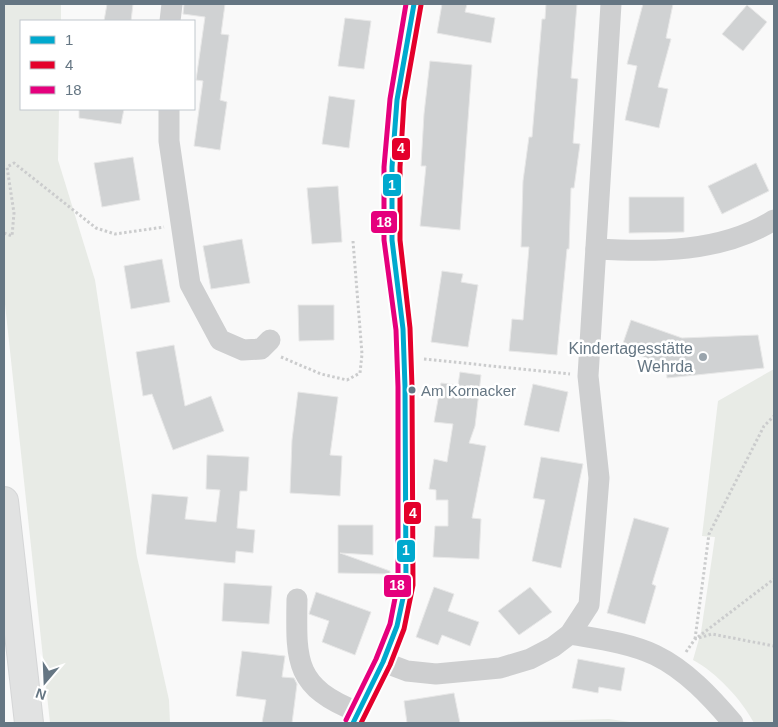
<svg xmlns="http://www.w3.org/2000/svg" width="778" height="727" font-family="Arial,sans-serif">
<rect width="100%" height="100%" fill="#f9f9f9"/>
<g fill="#e8ebe6">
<path d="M4,4h57v17h-40v88h38l-1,51 37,120 42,277 32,143 1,23h-120l-46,-428z"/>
<path d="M774,369v354h-20c-12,-23 -38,-51 -61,-63l8,-28 14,-95 -13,-1 16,-135z"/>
<path d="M609,719l28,4h-143l3,-1z"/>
</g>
<g fill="#d0d2d3" stroke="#e8e8e8">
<path d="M107,4h26l-2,17h-27z"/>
<path d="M184,4h41l-4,30 8,1 -9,65 7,2 -7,48 -26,-4 9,-65 -7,-1 9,-63 -22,-3z"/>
<path d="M442,4h25l-2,8 30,6 -4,25 -54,-10z"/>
<path d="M546,4h31l-6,74 7,1 -5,64 7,1 -6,44h-3l-2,61h-2l-10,106 -48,-4 3,-32 11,1 6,-73h-8l2,-66 6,-44h3l10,-118h3z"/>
<path d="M643,4h30l-7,34 5,1 -13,48 10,2 -9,39 -34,-8 12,-54 -10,-2z"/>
<path d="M747,5l20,17 -24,29 -21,-17z"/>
<path d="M345,18l26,3 -7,48 -26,-3z"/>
<path d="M430,61l42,4 -12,165 -40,-4 6,-60h-5l3,-52z"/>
<path d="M329,96l26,4 -6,48 -27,-4z"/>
<path d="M79,109h45l-3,15 -42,-6z"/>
<path d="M133,157l7,43 -38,7 -8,-44z"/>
<path d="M756,163l13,28 -47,23 -14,-28z"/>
<path d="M338,186l4,56 -30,2 -5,-56z"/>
<path d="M629,197h55v35l-55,1z"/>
<path d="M242,239l8,44 -39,6 -8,-43z"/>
<path d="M162,259l8,43 -39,7 -7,-43z"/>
<path d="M442,271l21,3 -2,8 17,3 -10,62 -37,-5z"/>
<path d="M298,305h36v35l-35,1z"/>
<path d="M631,320l51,18 76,-3 6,33 -97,10 -1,-13 -45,-16z"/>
<path d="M174,345l11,61 26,-10 13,35 -51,19 -21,-56 -9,2 -7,-44z"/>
<path d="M460,372l21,3 -6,51 -6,17 17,3 -14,72 9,1 -2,40 -46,-2 2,-31h13v-26h-12v-10l-7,-1 5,-30 13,3 6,-38 -19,-2 7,-39 17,2z"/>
<path d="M533,384l35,8 -9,40 -35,-7z"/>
<path d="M298,392l40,5 -8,58 12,1 -2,40 -50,-3 2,-53z"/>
<path d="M207,455l42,2 -2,34h-7l-3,37 18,2 -2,23 -17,-2 -1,12 -89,-9 6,-60 36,3 -3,22 31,3 4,-32 -14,-1z"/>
<path d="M541,457l42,7 -22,104 -29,-7 13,-61 -12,-2z"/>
<path d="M634,518l35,10 -17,56 4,2 -11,38 -38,-11z"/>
<path d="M338,525h35v30l-33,-2 50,18v3l-52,-1z"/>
<path d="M224,583l48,3 -3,38 -47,-3z"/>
<path d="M434,587l20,7 -6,17 31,11 -9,24 -28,-11 -4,10 -22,-8z"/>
<path d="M530,587l22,25 -33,23 -21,-24z"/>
<path d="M316,592l55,20 -16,43 -33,-13 7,-21 -20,-7z"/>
<path d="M242,651l43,5 -3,21 12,1 3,6 -5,39h-30l4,-23 -30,-4z"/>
<path d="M578,659l47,9 -4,23 -22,-4 -1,6 -26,-5z"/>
<path d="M454,693l6,30h-53l-3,-22z"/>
</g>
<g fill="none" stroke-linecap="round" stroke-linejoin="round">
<g stroke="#d5d6d7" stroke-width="30">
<path id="secondary" d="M4,501l25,222"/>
</g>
<g stroke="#cbcccd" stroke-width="3" stroke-dasharray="2.5 2.5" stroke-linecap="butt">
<path d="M4,233l8,3 2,-23 -7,-46 7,-4 82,65 19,6 49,-7"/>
<path d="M281,357l40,17 26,6 13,-7 2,-19 -9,-113"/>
<path d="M424,359l146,15"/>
<path d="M698,637l76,-58"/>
<path d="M695,639l14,-105 55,-108 10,-10"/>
<path d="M686,652l9,-13 17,-5 62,12"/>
</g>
<g stroke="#cecfd0" stroke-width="21">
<path d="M170,21l2,-17"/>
<path d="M169,109v32l21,143 30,56 23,10 18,-1 9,-9"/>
<path d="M596,249c60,3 125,4 178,-29"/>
<path d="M297,599c-1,62 -3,88 61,113"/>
<path d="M570,634c28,5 59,9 85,21 31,15 56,42 78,68"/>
<path d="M383,662l24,9 29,3 64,-6 30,-9 23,-12 17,-13 19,-29 10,-127 -11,-102 23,-372"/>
<path d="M353,723l30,-61 14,-36 9,-42 -1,-197 -2,-58 -11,-89v-73l5,-67 17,-96"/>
</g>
<use href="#secondary" stroke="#e1e2e2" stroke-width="28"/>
<g stroke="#fff" stroke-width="9">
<path id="bus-1" d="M353,723l30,-61 14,-36 9,-42 -1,-197 -2,-58 -11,-89v-73l5,-67 17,-96"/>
</g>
<g stroke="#fff" stroke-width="9">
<path id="bus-2" d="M361,723l29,-58 14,-36 9,-44 -1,-198 -2,-59 -10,-88v-73l4,-66 17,-96"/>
</g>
<g stroke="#fff" stroke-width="9">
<path id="bus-3" d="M346,720l30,-61 14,-35 8,-41v-196l-2,-57 -12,-90v-73l6,-68 16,-95"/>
</g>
<use href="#bus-1" stroke="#00a9ce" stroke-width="5"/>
<use href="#bus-2" stroke="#e4002b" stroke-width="5"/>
<use href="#bus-3" stroke="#e5007d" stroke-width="5"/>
</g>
<circle fill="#99a4ac" stroke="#fff" stroke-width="2" cx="703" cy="357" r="5"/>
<circle fill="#657683" stroke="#fff" stroke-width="2" cx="412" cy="390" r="4.5"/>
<g text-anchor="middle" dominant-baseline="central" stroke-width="5" stroke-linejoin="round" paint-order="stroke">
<g font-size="15" fill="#657683" stroke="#fff" text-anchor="start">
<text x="421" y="390">Am Kornacker</text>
</g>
<g font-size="16" fill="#657683" stroke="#fff" text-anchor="end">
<text x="693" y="348">Kindertagesstätte<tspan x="693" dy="18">Wehrda</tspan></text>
</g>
</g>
<g stroke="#fff" stroke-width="2">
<rect x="391" y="137" width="20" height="24" rx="5" fill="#e4002b"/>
<rect x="382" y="173" width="20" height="24" rx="5" fill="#00a9ce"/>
<rect x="370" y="210" width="28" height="24" rx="5" fill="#e5007d"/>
<rect x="403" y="501" width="19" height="24" rx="5" fill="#e4002b"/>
<rect x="396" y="539" width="20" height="24" rx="5" fill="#00a9ce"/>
<rect x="383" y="574" width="29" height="24" rx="5" fill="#e5007d"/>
</g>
<g font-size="14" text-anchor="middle" font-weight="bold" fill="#fff">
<text x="401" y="153">4</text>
<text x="392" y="190">1</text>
<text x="384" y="227">18</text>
<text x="413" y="518">4</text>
<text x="406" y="555">1</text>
<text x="397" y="590">18</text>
</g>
<rect width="778" height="727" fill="none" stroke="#657683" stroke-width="10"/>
<rect x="20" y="20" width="175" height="90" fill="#ffffff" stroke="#c1c8cd"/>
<rect x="30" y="36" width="25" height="8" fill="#00a9ce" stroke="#c1c8cd"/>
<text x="65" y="45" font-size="15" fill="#657683">1</text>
<rect x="30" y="61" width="25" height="8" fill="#e4002b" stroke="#c1c8cd"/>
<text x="65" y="70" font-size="15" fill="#657683">4</text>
<rect x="30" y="86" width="25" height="8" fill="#e5007d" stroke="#c1c8cd"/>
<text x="65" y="95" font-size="15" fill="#657683">18</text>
<g transform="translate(45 682) rotate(199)" stroke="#ffffff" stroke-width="4" paint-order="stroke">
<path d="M0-4L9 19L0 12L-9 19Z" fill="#657683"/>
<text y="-8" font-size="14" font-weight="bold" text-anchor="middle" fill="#657683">N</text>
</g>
</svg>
